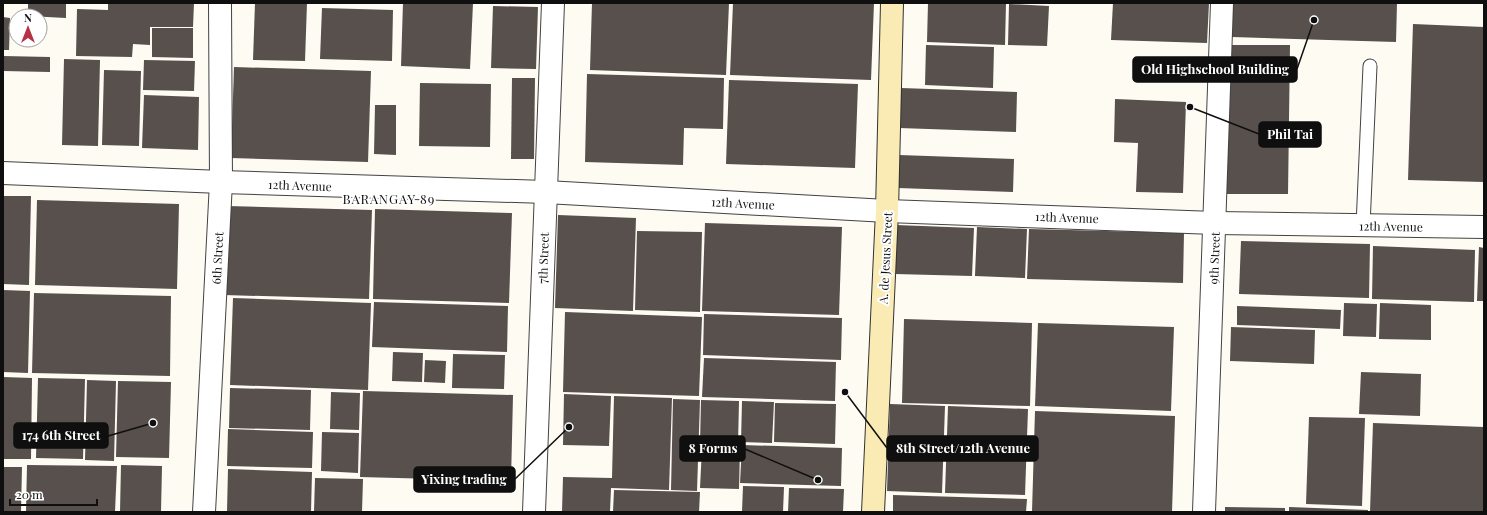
<svg xmlns="http://www.w3.org/2000/svg" width="1487" height="515" font-family="'Playfair Display',serif">
<rect width="100%" height="100%" fill="#fefbf3"/>
<g fill="#57504d">
<path d="M28,3h38v15l-38,-2z"/>
<path d="M108,3h86l-1,24h-43v18l-17,-1 -1,13 -56,-1 1,-47 31,1z"/>
<path d="M255,3h52l-2,58 -52,-1z"/>
<path d="M403,3h70l-3,66 -69,-3z"/>
<path d="M592,3h137l-3,72 -136,-5z"/>
<path d="M733,3h141l-3,77 -141,-5z"/>
<path d="M928,3h78l-1,42 -78,-3z"/>
<path d="M1113,3h96l-2,40 -96,-3z"/>
<path d="M1233,3h164l-1,39 -164,-5z"/>
<path d="M1009,4l40,2 -2,40 -39,-1z"/>
<path d="M493,6l45,1 -2,62 -45,-1z"/>
<path d="M322,8l71,2 -1,51 -72,-2z"/>
<path d="M3,17l7,1 -1,32h-6z"/>
<path d="M1413,24l71,3v155l-76,-2z"/>
<path d="M152,28h41v30l-41,-1z"/>
<path d="M926,45l68,2 -1,41 -68,-3z"/>
<path d="M1229,45h61l-2,149h-62z"/>
<path d="M3,56l47,1v15l-47,-1z"/>
<path d="M64,59l36,1 -2,86 -36,-1z"/>
<path d="M144,60l51,1 -1,30 -51,-1z"/>
<path d="M234,67l137,4 -3,91 -137,-4z"/>
<path d="M104,70l37,1 -2,75 -37,-1z"/>
<path d="M587,74l137,4 -1,51 -39,-1 -1,37 -98,-3z"/>
<path d="M512,78h23l-1,81h-23z"/>
<path d="M729,80l129,4 -3,84 -129,-4z"/>
<path d="M420,83l71,1 -1,63 -71,-1z"/>
<path d="M901,88l116,4 -1,40 -117,-4z"/>
<path d="M144,95l55,2 -1,53 -56,-2z"/>
<path d="M1115,99l71,3 -3,91 -47,-1 2,-49 -24,-1z"/>
<path d="M375,105h21v50l-22,-1z"/>
<path d="M899,155l115,4 -1,33 -115,-4z"/>
<path d="M3,196h28l-2,89 -26,-1z"/>
<path d="M37,200l142,4 -2,85 -142,-4z"/>
<path d="M227,206l145,4 -3,89 -145,-4z"/>
<path d="M375,209l137,4 -3,90 -136,-4z"/>
<path d="M558,215l78,3 -3,93 -78,-3z"/>
<path d="M705,223l137,4 -3,88 -137,-4z"/>
<path d="M896,225l78,3 -2,48 -77,-2z"/>
<path d="M977,227l50,2 -2,49 -50,-2z"/>
<path d="M1029,229l155,4 -1,50 -156,-4z"/>
<path d="M637,231l65,1 -2,80 -65,-2z"/>
<path d="M1241,241l129,3 -1,54 -130,-4z"/>
<path d="M1373,246l102,4 -1,52 -102,-3z"/>
<path d="M1479,247l5,1v53h-7z"/>
<path d="M3,290l27,1 -2,82 -25,-1z"/>
<path d="M34,293l137,3 -1,80 -138,-3z"/>
<path d="M233,298l138,5 -3,87 -138,-5z"/>
<path d="M374,302l134,4 -1,46 -135,-5z"/>
<path d="M1344,303l33,1 -1,33 -33,-1z"/>
<path d="M1380,303l51,2v35l-52,-1z"/>
<path d="M1237,306l104,4 -1,19 -103,-4z"/>
<path d="M565,312l137,5 -3,79 -136,-4z"/>
<path d="M704,314l138,4 -1,42 -138,-5z"/>
<path d="M904,319l128,4 -2,83 -128,-3z"/>
<path d="M1038,323l136,4 -3,84 -136,-5z"/>
<path d="M1231,327l84,3 -1,34 -84,-3z"/>
<path d="M393,352l30,1 -1,29 -30,-1z"/>
<path d="M453,354l52,1 -1,34 -52,-1z"/>
<path d="M704,358l132,4 -1,39 -133,-4z"/>
<path d="M425,360l21,1 -1,22 -21,-1z"/>
<path d="M1361,372l60,2 -1,42 -61,-2z"/>
<path d="M3,377l29,1 -1,81h-28z"/>
<path d="M38,378l47,1 -2,80 -47,-1z"/>
<path d="M87,380l29,1 -2,80 -29,-1z"/>
<path d="M118,381l53,1 -2,76 -53,-1z"/>
<path d="M230,388l81,2 -1,40 -81,-2z"/>
<path d="M363,391l150,4 -2,86 -151,-4z"/>
<path d="M331,392l29,1 -1,37 -29,-1z"/>
<path d="M564,394l47,2 -2,50 -46,-1z"/>
<path d="M614,396l58,2 -3,92 -58,-2 -1,24h-48l1,-35 49,1z"/>
<path d="M673,399l27,1 -3,91 -26,-1z"/>
<path d="M701,400l38,1 -1,44 -38,-1z"/>
<path d="M742,401l32,1 -2,41 -31,-1z"/>
<path d="M775,403l61,1 -1,40 -61,-2z"/>
<path d="M890,404l55,2 -3,87 -55,-2z"/>
<path d="M948,406l80,3 -3,86 -80,-2z"/>
<path d="M1035,411l140,5 -3,96h-140z"/>
<path d="M1309,417l56,1 -3,88 -56,-2z"/>
<path d="M1373,423l111,4v85h-114z"/>
<path d="M228,429l85,3 -1,36 -85,-2z"/>
<path d="M322,432l37,1 -1,40 -37,-2z"/>
<path d="M742,445l100,3 -1,38 -101,-3z"/>
<path d="M702,448l38,1 -1,40 -39,-1z"/>
<path d="M27,465l90,1 -2,46h-89z"/>
<path d="M121,465l41,1 -1,46h-41z"/>
<path d="M3,467h19l-1,45h-18z"/>
<path d="M228,469l84,3 -1,40h-84z"/>
<path d="M315,478l48,1 -1,33h-48z"/>
<path d="M743,486l41,1 -1,25h-41z"/>
<path d="M789,488l55,1 -1,23h-55z"/>
<path d="M614,490l86,2 -1,20h-86z"/>
<path d="M893,495l134,4 -1,13h-133z"/>
<path d="M1225,507l60,1v4h-60z"/>
<path d="M1289,507l79,3v2h-79z"/>
</g>
<g fill="none" stroke-linecap="round" stroke-linejoin="round">
<g stroke="#424242" stroke-width="15">
<path id="lane" d="M1363,226l7,-160"/>
</g>
<g stroke="#424242" stroke-width="24">
<g id="street">
<path d="M3,173l218,9 325,10 341,19 328,12 269,4"/>
<path d="M204,512l17,-330 -1,-179"/>
<path d="M534,512l19,-509"/>
<path d="M1204,512l18,-509"/>
</g>
</g>
<g stroke="#313131" stroke-width="24">
<path id="secondary" d="M873,512l14,-301 5,-208"/>
</g>
<use href="#lane" stroke="#fff" stroke-width="13"/>
<use href="#street" stroke="#fff" stroke-width="22"/>
<use href="#secondary" stroke="#f9ebb3" stroke-width="22"/>
</g>
<g text-anchor="middle" dominant-baseline="central" stroke-width="4" stroke-linejoin="round" paint-order="stroke">
<g font-size="12" fill="#0f0f0f" stroke="#fff">
<text transform="translate(300 185) rotate(2)">12th Avenue</text>
<text transform="translate(743 203) rotate(3)">12th Avenue</text>
<text transform="translate(1067 217) rotate(2)">12th Avenue</text>
<text transform="translate(1391 226) rotate(1)">12th Avenue</text>
<text transform="translate(217 258) rotate(-87)">6th Street</text>
<text transform="translate(543 258) rotate(-88)">7th Street</text>
<text transform="translate(885 258) rotate(-87)">A. de Jesus Street</text>
<text transform="translate(1214 258) rotate(-88)">9th Street</text>
</g>
<g font-size="13" letter-spacing="1" fill="#0f0f0f" stroke="#fff">
<text x="389" y="198">BARANGAY 89</text>
</g>
</g>
<path fill="none" stroke="#0f0f0f" stroke-width="1.5" d="M1314 20L1297 69M1190 107L1259 134M153 423L108 436M845 392L887 448M818 480L745 449M569 427L515 479"/>
<g fill="#0f0f0f" stroke="#fff" stroke-width="1.5">
<circle cx="1314" cy="20" r="4"/>
<circle cx="1190" cy="107" r="4"/>
<circle cx="153" cy="423" r="4"/>
<circle cx="845" cy="392" r="4"/>
<circle cx="818" cy="480" r="4"/>
<circle cx="569" cy="427" r="4"/>
</g>
<g fill="#0f0f0f" stroke="#0f0f0f" stroke-width="1.5">
<rect x="1133" y="57" width="164" height="25" rx="4"/>
<rect x="1259" y="122" width="62" height="25" rx="4"/>
<rect x="14" y="423" width="94" height="25" rx="4"/>
<rect x="887" y="436" width="151" height="25" rx="4"/>
<rect x="680" y="436" width="65" height="25" rx="4"/>
<rect x="414" y="467" width="101" height="25" rx="4"/>
</g>
<g font-size="13" text-anchor="middle" font-weight="bold" fill="#fff">
<text x="1215" y="74">Old Highschool Building</text>
<text x="1290" y="139">Phil Tai</text>
<text x="61" y="440">174 6th Street</text>
<text x="963" y="453">8th Street/12th Avenue</text>
<text x="713" y="453">8 Forms</text>
<text x="464" y="484">Yixing trading</text>
</g>
<rect width="1487" height="515" fill="none" stroke="#0f0f0f" stroke-width="8"/>
<g transform="translate(28 28)"><circle r="19" fill="#ffffff" stroke="#9f9f9f"/>
<path d="M0-3L7 15L0 10L-7 15Z" fill="#b53243"/>
<text y="-6" font-size="11" font-weight="bold" text-anchor="middle" fill="#0f0f0f">N</text>
</g>
<path d="M10 499v6h87v-6" fill="none" stroke="#0f0f0f" stroke-width="2"/>
<text x="16" y="499" font-size="12" fill="#0f0f0f" stroke="#ffffff" stroke-width="3" paint-order="stroke">20 m</text>
</svg>
